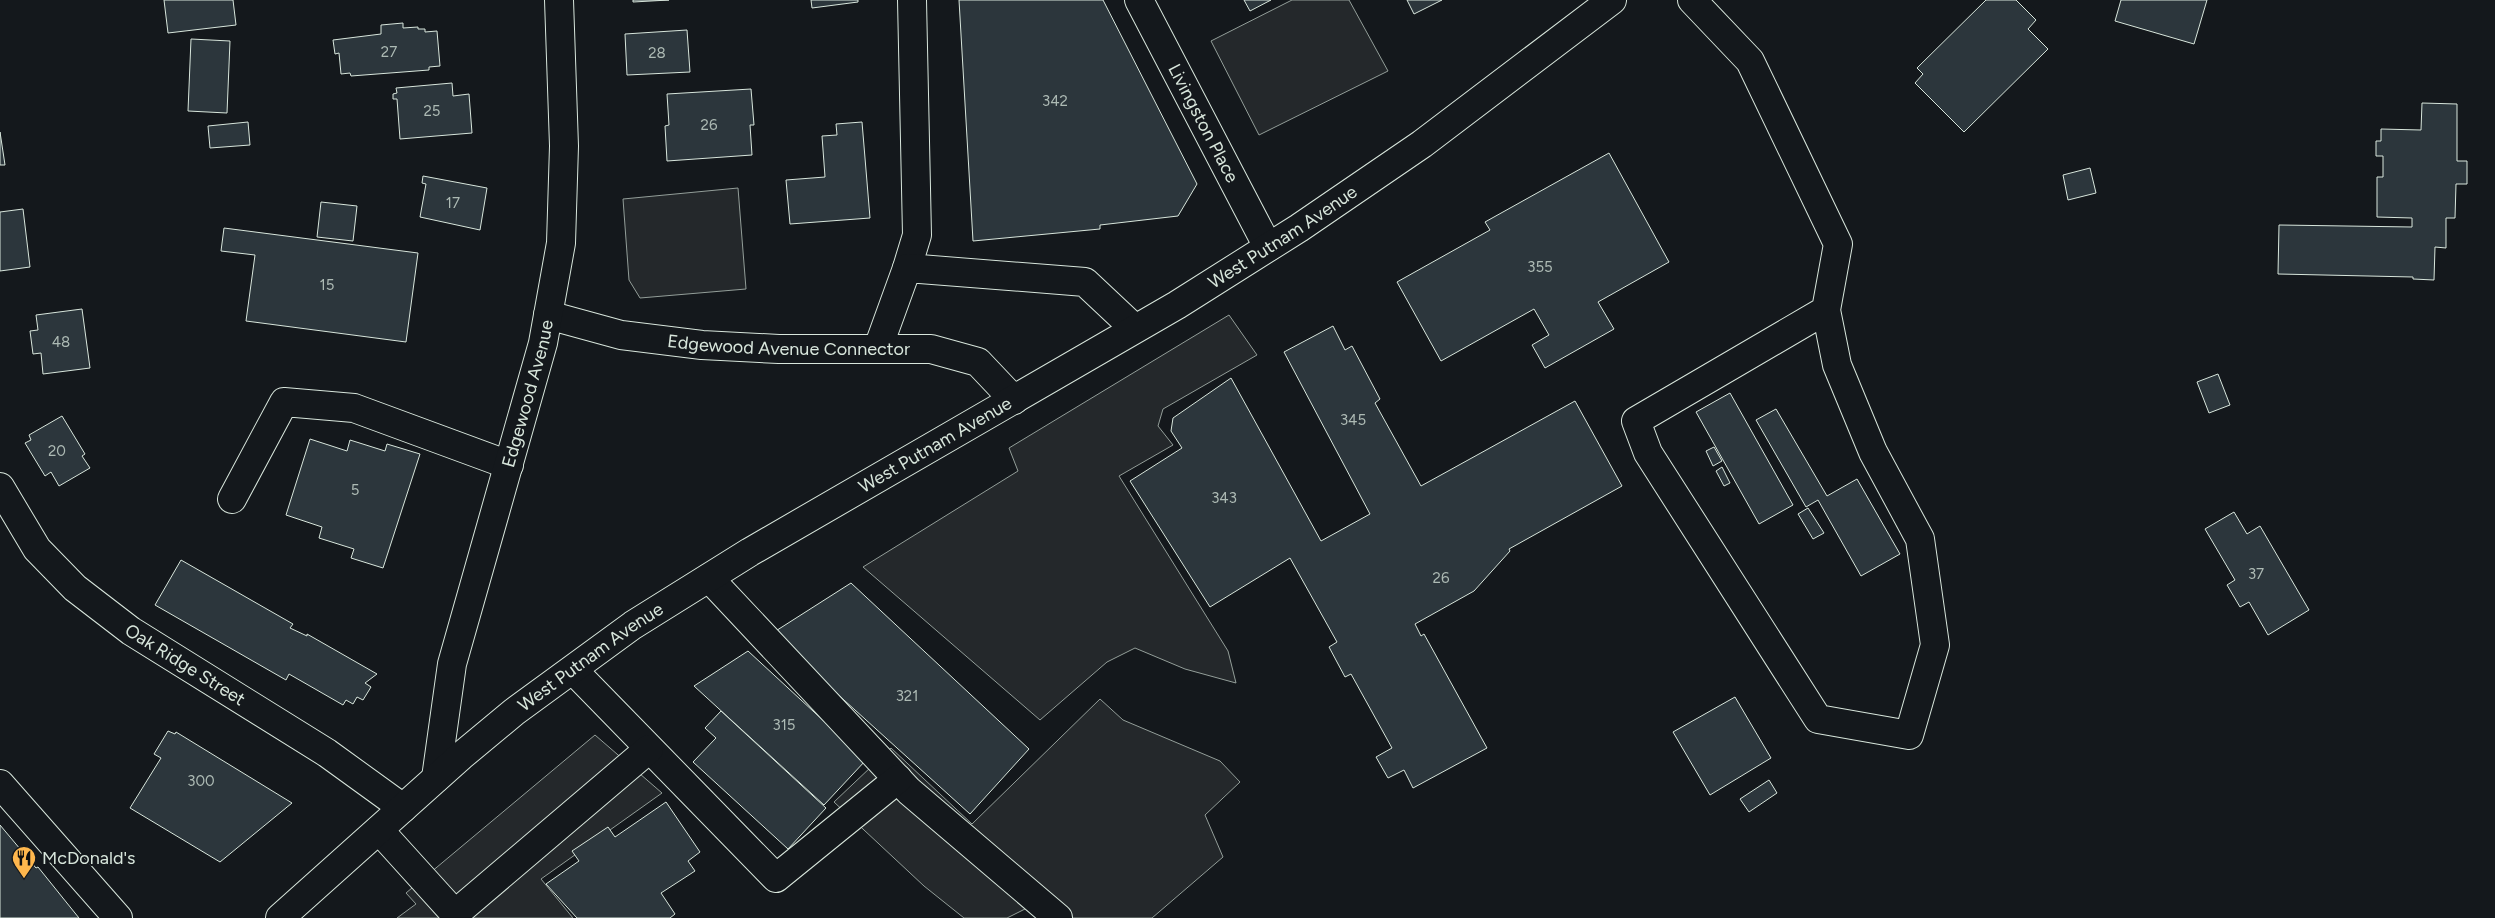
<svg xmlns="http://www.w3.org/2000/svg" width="2495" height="918" font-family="Figtree,sans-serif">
<rect width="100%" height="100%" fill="#14181c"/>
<g fill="#24282b" stroke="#939e99">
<path d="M1292,0h57l39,71 -129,64 -48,-94z"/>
<path d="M738,188l8,101 -106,9 -11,-18 -6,-81z"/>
<path d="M1229,315l28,40 -94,54 -5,17 15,19 -54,31 109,175 8,32 -51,-14 -50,-21 -28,14 -67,58 -177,-153 155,-96 -9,-23z"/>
<path d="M1100,699l23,21 97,41 20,21 -35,33 18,42 -71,61h-87l-32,-13 -26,13h-43l-40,-32 -90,-84 57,-54 81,76z"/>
<path d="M595,735l67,58 -121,86 32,39h-176l19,-14 -10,-11z"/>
</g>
<g fill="#2c363c" stroke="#d8e6dc">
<path d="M164,0h69l3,25 -68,8z"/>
<path d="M633,0h36l-36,2z"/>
<path d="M811,0h47v2l-46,6z"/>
<path d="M959,0h144l94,184 -19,32 -78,9v4l-127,12z"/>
<path d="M1244,0h27l-21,11z"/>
<path d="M1407,0h35l-28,14z"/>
<path d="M1986,0h30l20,20 -8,9 20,20 -84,83 -49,-49 8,-9 -6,-6z"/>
<path d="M2121,0h86l-13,44 -79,-23z"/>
<path d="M403,23v5l15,-1v2h7v3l12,-1 3,35 -11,1v3l-78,6 -1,-3 -9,1 -2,-21 -4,1 -2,-14 48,-6v-9z"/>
<path d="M687,30l3,42 -63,3 -2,-41z"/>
<path d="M191,39l39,2 -3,72 -39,-2z"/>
<path d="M452,83l1,13 16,-2 3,39 -72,6 -3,-40h-4v-5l4,-1 -1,-5z"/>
<path d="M751,89l3,36h-4l2,30 -85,6 -2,-35 4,-1 -2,-31z"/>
<path d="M2422,103l35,1v57h10v23h-11l-1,34h-9v30l-11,-1 -1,33 -21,-1v-2l-135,-3 1,-49 133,2v-9l-35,-1v-40h6v-21h-7v-15h5v-12l40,1z"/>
<path d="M248,122l2,23 -40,3 -2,-22z"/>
<path d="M862,122l8,96 -80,6 -4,-44 39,-3 -3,-41 15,-1 -1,-11z"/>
<path d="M0,132l5,33h-5z"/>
<path d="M1609,153l60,109 -71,40 16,27 -69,39 -13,-23 17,-10 -15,-26 -93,52 -44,-79 93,-52 -5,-8z"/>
<path d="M2090,168l6,25 -28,7 -5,-25z"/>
<path d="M423,176l64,12 -7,42 -60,-13 6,-33 -4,-1z"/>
<path d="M321,202l36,4 -4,35 -36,-4z"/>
<path d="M23,209l7,58 -30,4v-59z"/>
<path d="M224,228l194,25 -12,89 -160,-21 9,-66 -34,-4z"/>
<path d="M82,309l8,59 -47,6 -2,-21 -8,1 -3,-23 8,-1 -2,-15z"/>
<path d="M1333,326l12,24 7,-4 28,53 -5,4 46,83 154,-85 47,85 -113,63 1,2 -36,40 -59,33 6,12 3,-2 63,114 -74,40 -9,-18 -16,8 -12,-21 16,-9 -41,-74 -6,3 -16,-30 8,-5 -47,-84 -80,49 -80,-126 52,-33 -11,-17 2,-13 58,-40 90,163 49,-27 -86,-162z"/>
<path d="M2218,374l12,31 -21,8 -12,-31z"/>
<path d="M1730,393l63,112 -34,19 -63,-112z"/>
<path d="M1776,409l51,87 30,-17 43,75 -39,22 -43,-76 -12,7 -50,-87z"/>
<path d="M62,416l23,38 -3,2 8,12 -31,18 -8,-14 -6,4 -20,-33 6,-3 -2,-5z"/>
<path d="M310,439l37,12 3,-11 35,11 2,-7 33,10 -37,114 -32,-10 3,-9 -35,-11 3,-11 -36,-12z"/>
<path d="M1714,447l8,14 -9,5 -7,-15z"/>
<path d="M1722,467l8,16 -6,3 -8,-15z"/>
<path d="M1808,508l16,25 -11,6 -15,-25z"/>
<path d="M2234,512l13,22 13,-8 49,84 -41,25 -19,-33 -9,5 -13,-22 8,-5 -30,-51z"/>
<path d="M181,560l112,64 -3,4 17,8v-2l70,40 -12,9 6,4 -8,13 -6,-3 -4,7 -7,-4 -3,5 -54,-31 -3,6 -131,-75z"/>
<path d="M851,583l178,166 -59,65 -199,-180z"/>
<path d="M748,651l118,109 -42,45 -130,-119z"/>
<path d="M1735,697l36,61 -61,37 -37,-63z"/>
<path d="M721,711l105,97 -38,41 -95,-87 23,-24 -11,-10z"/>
<path d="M168,731l7,3 1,-2 116,71 -72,59 -90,-54 31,-50 -7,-4z"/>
<path d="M1769,780l8,13 -28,19 -9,-13z"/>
<path d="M666,802l34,50 -12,9 7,10 -34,22 14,21 -5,4h-93l-31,-34 33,-23 -7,-10 36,-24 7,10z"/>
<path d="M0,825l36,43 2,-1 41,51h-79z"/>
</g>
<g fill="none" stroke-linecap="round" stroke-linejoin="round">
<g stroke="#d8e6dc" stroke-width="30">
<g id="minor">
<path id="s1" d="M1139,0l129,247"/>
<path d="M1692,0l58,61 88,183 -12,66 11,55 36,87 47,87 15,106 -26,90 -91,-16 -170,-266 -12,-32 190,-111"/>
<path d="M907,268l10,-33 -5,-235"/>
<path id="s2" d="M548,315l73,20 81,10 77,4h152l47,13 36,38"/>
<path d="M878,348l29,-80 178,14 49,46"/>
<path id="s3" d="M0,487l37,62 38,39 56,43 196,122 76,55"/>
<path d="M232,499l52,-97 70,6 155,57"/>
<path d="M709,578l200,213 149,127"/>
<path d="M573,670l203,208 122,-99"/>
<path id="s4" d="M436,778l16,-114 91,-321 18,-100 3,-97 -5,-146"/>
<path d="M0,784l118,134"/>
<path d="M379,830l76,84 194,-165"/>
</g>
</g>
<g stroke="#d8e6dc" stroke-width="30">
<g id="major">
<path id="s5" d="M280,918l181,-162 53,-44 119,-87 117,-73 427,-247 122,-77 123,-84 190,-144"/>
</g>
</g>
<use href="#minor" stroke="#14181c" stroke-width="28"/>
<use href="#major" stroke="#14181c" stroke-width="28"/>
</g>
<defs>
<g id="restaurant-pin" transform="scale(1.25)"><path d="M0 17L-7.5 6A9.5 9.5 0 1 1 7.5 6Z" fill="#ffb74d" stroke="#14181c"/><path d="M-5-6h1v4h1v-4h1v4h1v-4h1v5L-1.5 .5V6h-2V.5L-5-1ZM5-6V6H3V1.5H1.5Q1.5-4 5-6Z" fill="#111"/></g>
</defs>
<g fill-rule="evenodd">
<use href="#restaurant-pin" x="24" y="858"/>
</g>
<g text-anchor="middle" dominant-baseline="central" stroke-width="4" stroke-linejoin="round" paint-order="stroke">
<g font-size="15" fill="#adbab4">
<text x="389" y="52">27</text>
<text x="657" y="53">28</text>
<text x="1055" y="101">342</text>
<text x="432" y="111">25</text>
<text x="709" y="125">26</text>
<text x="453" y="203">17</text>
<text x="1540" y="267">355</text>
<text x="327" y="285">15</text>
<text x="61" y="342">48</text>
<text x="1353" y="420">345</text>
<text x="57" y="451">20</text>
<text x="355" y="490">5</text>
<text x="1224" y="498">343</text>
<text x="2256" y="574">37</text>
<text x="1441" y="578">26</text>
<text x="907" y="696">321</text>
<text x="784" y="725">315</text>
<text x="201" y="781">300</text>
</g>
<g font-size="18" fill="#d8e6dc" stroke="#14181c">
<text stroke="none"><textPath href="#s1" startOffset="139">Livingston Place</textPath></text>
<text stroke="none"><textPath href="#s5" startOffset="1216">West Putnam Avenue</textPath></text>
<text stroke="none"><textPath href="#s2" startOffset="244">Edgewood Avenue Connector</textPath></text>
<text stroke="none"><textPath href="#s4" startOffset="396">Edgewood Avenue</textPath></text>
<text stroke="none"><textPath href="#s5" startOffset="811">West Putnam Avenue</textPath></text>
<text stroke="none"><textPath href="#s5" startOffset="406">West Putnam Avenue</textPath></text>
<text stroke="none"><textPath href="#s3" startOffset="261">Oak Ridge Street</textPath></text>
</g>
<g font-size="18" fill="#d8e6dc" stroke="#14181c" text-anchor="start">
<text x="42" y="858">McDonald's</text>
</g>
</g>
</svg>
